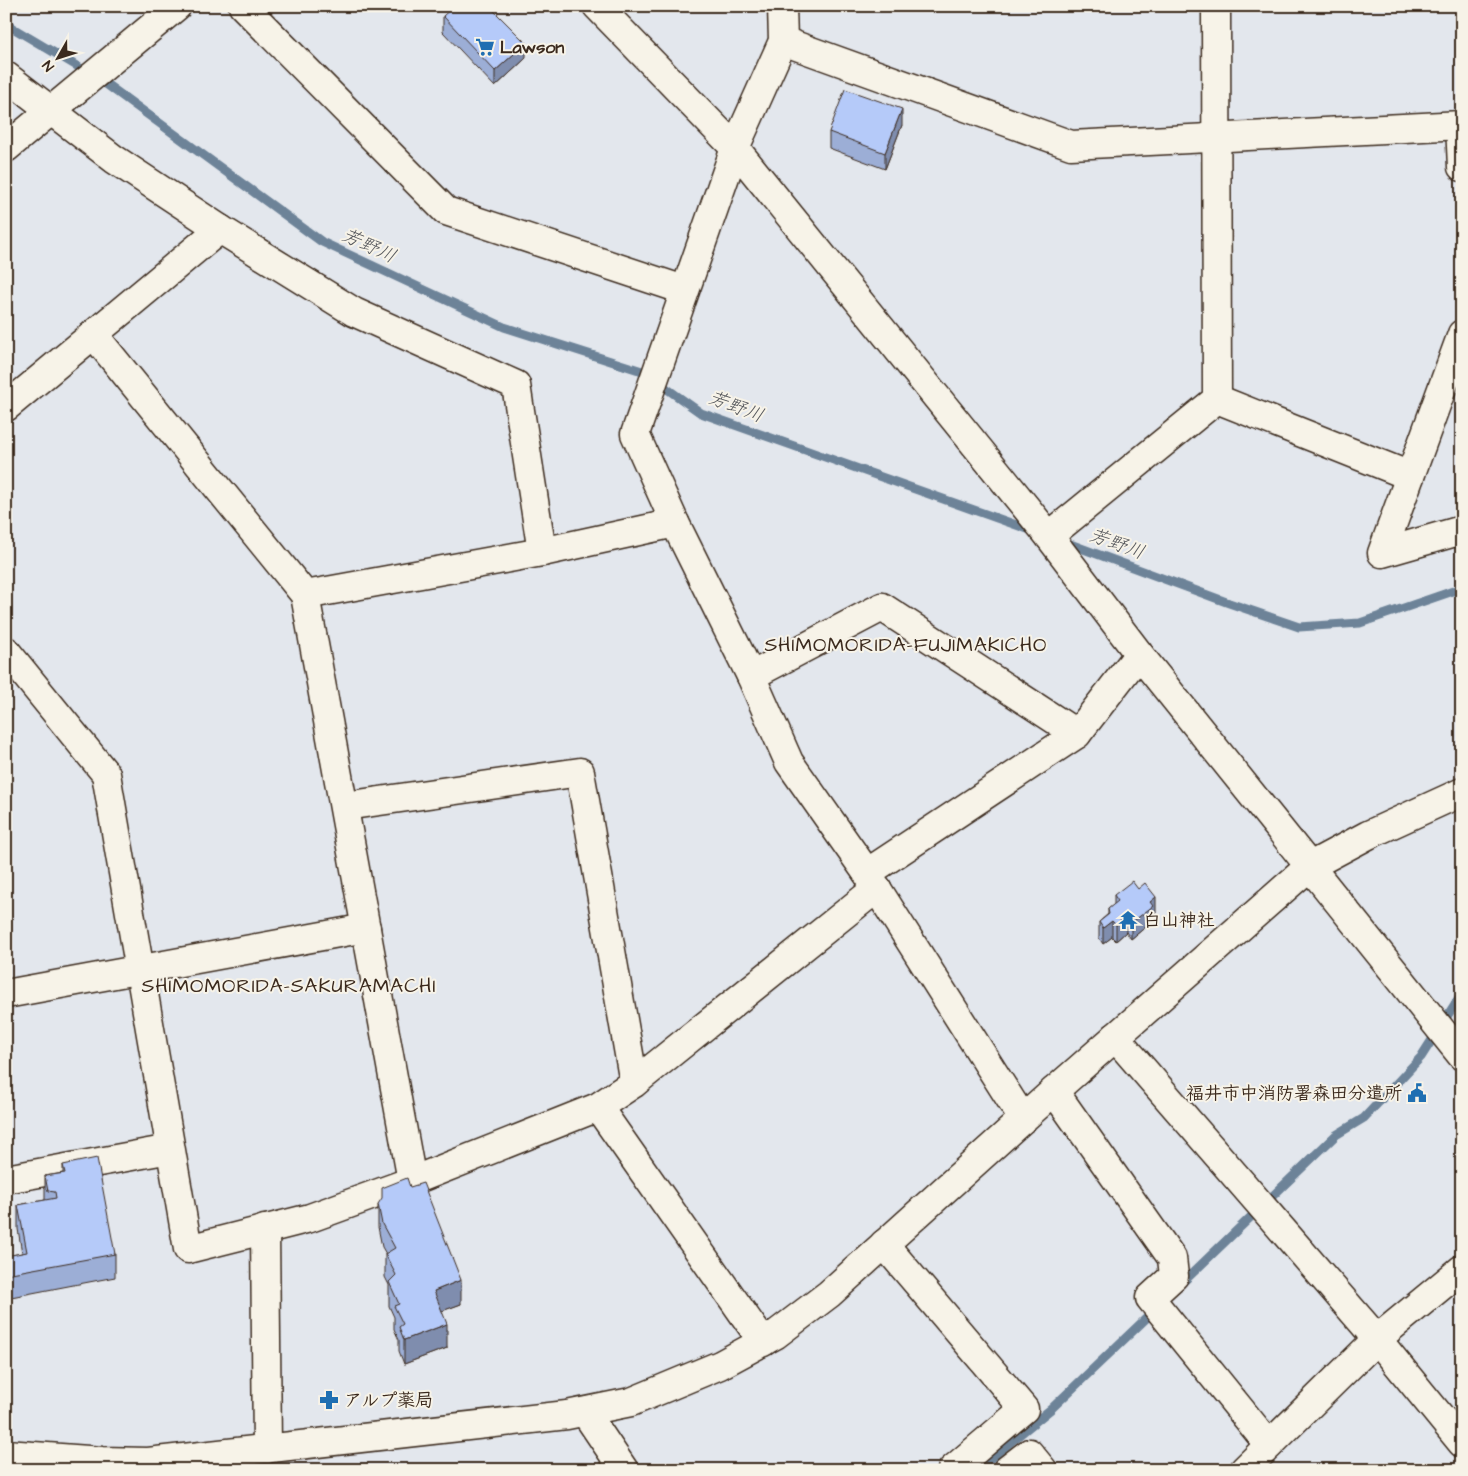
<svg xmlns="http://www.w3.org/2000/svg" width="1468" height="1476" font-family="'Architects Daughter','Klee One',sans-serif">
<rect width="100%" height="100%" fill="#e3e7ed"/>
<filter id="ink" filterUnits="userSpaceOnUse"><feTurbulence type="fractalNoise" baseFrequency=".02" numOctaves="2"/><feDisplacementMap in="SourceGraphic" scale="10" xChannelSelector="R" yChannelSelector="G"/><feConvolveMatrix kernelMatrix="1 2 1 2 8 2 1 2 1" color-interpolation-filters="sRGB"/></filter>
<g filter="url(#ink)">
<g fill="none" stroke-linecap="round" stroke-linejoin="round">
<g stroke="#6d8398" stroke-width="9">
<path d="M6,24l96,57 220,161 182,85 138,44 59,42 335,119"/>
<path d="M1062,541l167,62 70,24 61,-4 102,-35"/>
<path d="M1178,1287l158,-152 28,-17 57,-61 41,-64"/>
<path d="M976,1470l75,-61 105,-100"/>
</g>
<g stroke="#3b2a1e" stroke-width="31">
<g id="minor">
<path d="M243,6l203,205 238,79"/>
<path d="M597,6l138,142 314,388"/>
<path d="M782,6l1,35 -48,107 -100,286 40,89 76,153 38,86 78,111 156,246"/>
<path d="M1216,6l1,393 -168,137 90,118 323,402"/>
<path d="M783,41l288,104 391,-20"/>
<path d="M6,76l108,83 106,70 134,83 162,73 26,167"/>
<path d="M1460,125l2,42"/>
<path d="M6,148l171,-142"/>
<path d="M1462,334l-80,219 80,-23"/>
<path d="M94,335l211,260 107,586"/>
<path d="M1217,399l193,77"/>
<path d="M6,407l214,-178"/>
<path d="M305,595l237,-43 133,-29"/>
<path d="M6,651l100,123 82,475 122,-31 102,-37 186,-74 36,-24 243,-195"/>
<path d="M751,676l131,-69 195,127"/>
<path d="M345,806l235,-34 54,311"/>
<path d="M867,873l210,-139 62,-80"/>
<path d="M6,994l360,-66"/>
<path d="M1115,1037l262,302 85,104"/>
<path d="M1054,1091l118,167 2,18 -24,22 119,147"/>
<path d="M598,1107l165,235"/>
<path d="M6,1179l164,-30"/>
<path d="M265,1229l2,220"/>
<path d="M884,1244l140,165 -72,61"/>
<path d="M585,1412l39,58"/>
<path d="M6,1454l96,7 46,1 419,-47 64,-13 89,-37 55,-30 54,-41 225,-203 256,-225 58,-31 94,-43"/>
<path d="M1007,1470l22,-17 14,17"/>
<path d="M1244,1470l133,-131 85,-70"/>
</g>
</g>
<use href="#minor" stroke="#f7f3e8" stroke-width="28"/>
</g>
<g fill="#9caed6" stroke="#3b2a1e">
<path d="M443,16l83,42 -31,29 -52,-55z"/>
<path d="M902,125l-17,44 -56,-21v-16z"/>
<path d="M1114,895l42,17 -3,3v6l-22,18 -5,-7 -10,9 -4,-4 -9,7 -4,-6v-16l9,-8v-5l6,-4z"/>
<path d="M63,1165l52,89v23l-109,21v-42l16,-3 -4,-24v-24l27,-5v-24l18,-3z"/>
<path d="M410,1187l51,117 -20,7 6,37 -43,16 -5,-13v-11l-5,-11v-12l-5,-11v-21l-4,-8v-23h1l-4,-7 -4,-20v-23z"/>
</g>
<g fill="#7f8dae" stroke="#3b2a1e">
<path d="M526,43v15l-31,29v-16z"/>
<path d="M902,109v16l-17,44v-16z"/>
<path d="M1156,897v15l-3,3v6l-22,18v-16l19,-21z"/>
<path d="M1126,916v16l-10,9v-16z"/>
<path d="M1112,921v16l-9,7v-16z"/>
<path d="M461,1280v24l-27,10v-23z"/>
<path d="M447,1324v24l-43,16v-24z"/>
</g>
<g fill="#b5caf9" stroke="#3b2a1e">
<path d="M454,6h35l37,37 -31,28 -52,-55z"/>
<path d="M845,89l57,20 -17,44 -56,-21z"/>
<path d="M1132,881l6,8 7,-6 11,14 -6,5 3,4 -22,17 -5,-7 -10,9 -4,-4 -9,7 -4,-6 10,-8 -1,-5 10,-8 -4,-6z"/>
<path d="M97,1158l18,96 -109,20v-18l21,-4 -9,-47 38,-7 -1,-6 -7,-1 -3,-15 20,-3 -2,-8z"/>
<path d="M407,1178l3,9 13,-4 38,97 -27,11 13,33 -43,16 -5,-13 4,-3 -9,-18 5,-2 -10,-22 7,-7 -11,-21 10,-6 -13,-24 -4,-20 4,-6v-10z"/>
</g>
</g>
<defs>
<g id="supermarket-bare" transform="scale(1.5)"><path d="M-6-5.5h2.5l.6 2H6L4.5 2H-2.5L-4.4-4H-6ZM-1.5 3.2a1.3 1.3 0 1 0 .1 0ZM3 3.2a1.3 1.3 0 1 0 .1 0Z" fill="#1f6fb2" stroke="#f7f3e8" stroke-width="2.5" paint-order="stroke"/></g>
<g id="temple-bare" transform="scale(1.5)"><path d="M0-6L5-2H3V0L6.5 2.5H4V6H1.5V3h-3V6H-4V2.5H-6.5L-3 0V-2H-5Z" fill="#1f6fb2" stroke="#f7f3e8" stroke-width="2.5" paint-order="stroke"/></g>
<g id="civic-bare" transform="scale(1.5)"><path d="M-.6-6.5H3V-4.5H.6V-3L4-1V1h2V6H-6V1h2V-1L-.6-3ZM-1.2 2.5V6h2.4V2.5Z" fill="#1f6fb2" stroke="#f7f3e8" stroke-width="2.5" paint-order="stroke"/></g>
<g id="pharmacy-bare" transform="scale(1.5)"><path d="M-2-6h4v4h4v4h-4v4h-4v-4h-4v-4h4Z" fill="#1f6fb2" stroke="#f7f3e8" stroke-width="2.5" paint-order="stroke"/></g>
</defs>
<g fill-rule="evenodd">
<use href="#supermarket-bare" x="485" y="47"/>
<use href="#temple-bare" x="1128" y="920"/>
<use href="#civic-bare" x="1417" y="1093"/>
<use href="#pharmacy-bare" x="329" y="1400"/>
</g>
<g text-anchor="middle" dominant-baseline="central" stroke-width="4" stroke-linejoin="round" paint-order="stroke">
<g font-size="18" font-weight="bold" fill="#3b2a1e" stroke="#f7f3e8" text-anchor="start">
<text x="500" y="47">Lawson</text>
<text x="1143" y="920">白山神社</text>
<text x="1402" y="1093" text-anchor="end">福井市中消防署森田分遣所</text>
<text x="344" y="1400">アルプ薬局</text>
</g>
<g font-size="19" font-style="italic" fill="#54565b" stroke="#f7f3e8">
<text transform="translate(369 246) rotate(25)">芳野川</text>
<text transform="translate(736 407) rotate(21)">芳野川</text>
<text transform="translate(1117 544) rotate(20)">芳野川</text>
</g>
<g font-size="20" letter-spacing="1" fill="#3b2a1e" stroke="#f7f3e8">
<text x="906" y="645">SHIMOMORIDA-FUJIMAKICHO</text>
<text x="289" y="986">SHIMOMORIDA-SAKURAMACHI</text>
</g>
</g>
<rect width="1468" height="1476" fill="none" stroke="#f7f3e8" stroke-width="25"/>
<rect x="12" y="12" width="1443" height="1451" fill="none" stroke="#3b2a1e" stroke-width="2" filter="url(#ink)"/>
<g transform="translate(58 58) rotate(231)" stroke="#f7f3e8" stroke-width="4" paint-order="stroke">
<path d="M0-4L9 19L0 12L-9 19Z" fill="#3b2a1e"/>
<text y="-8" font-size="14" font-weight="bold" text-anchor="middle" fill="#3b2a1e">N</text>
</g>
</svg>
